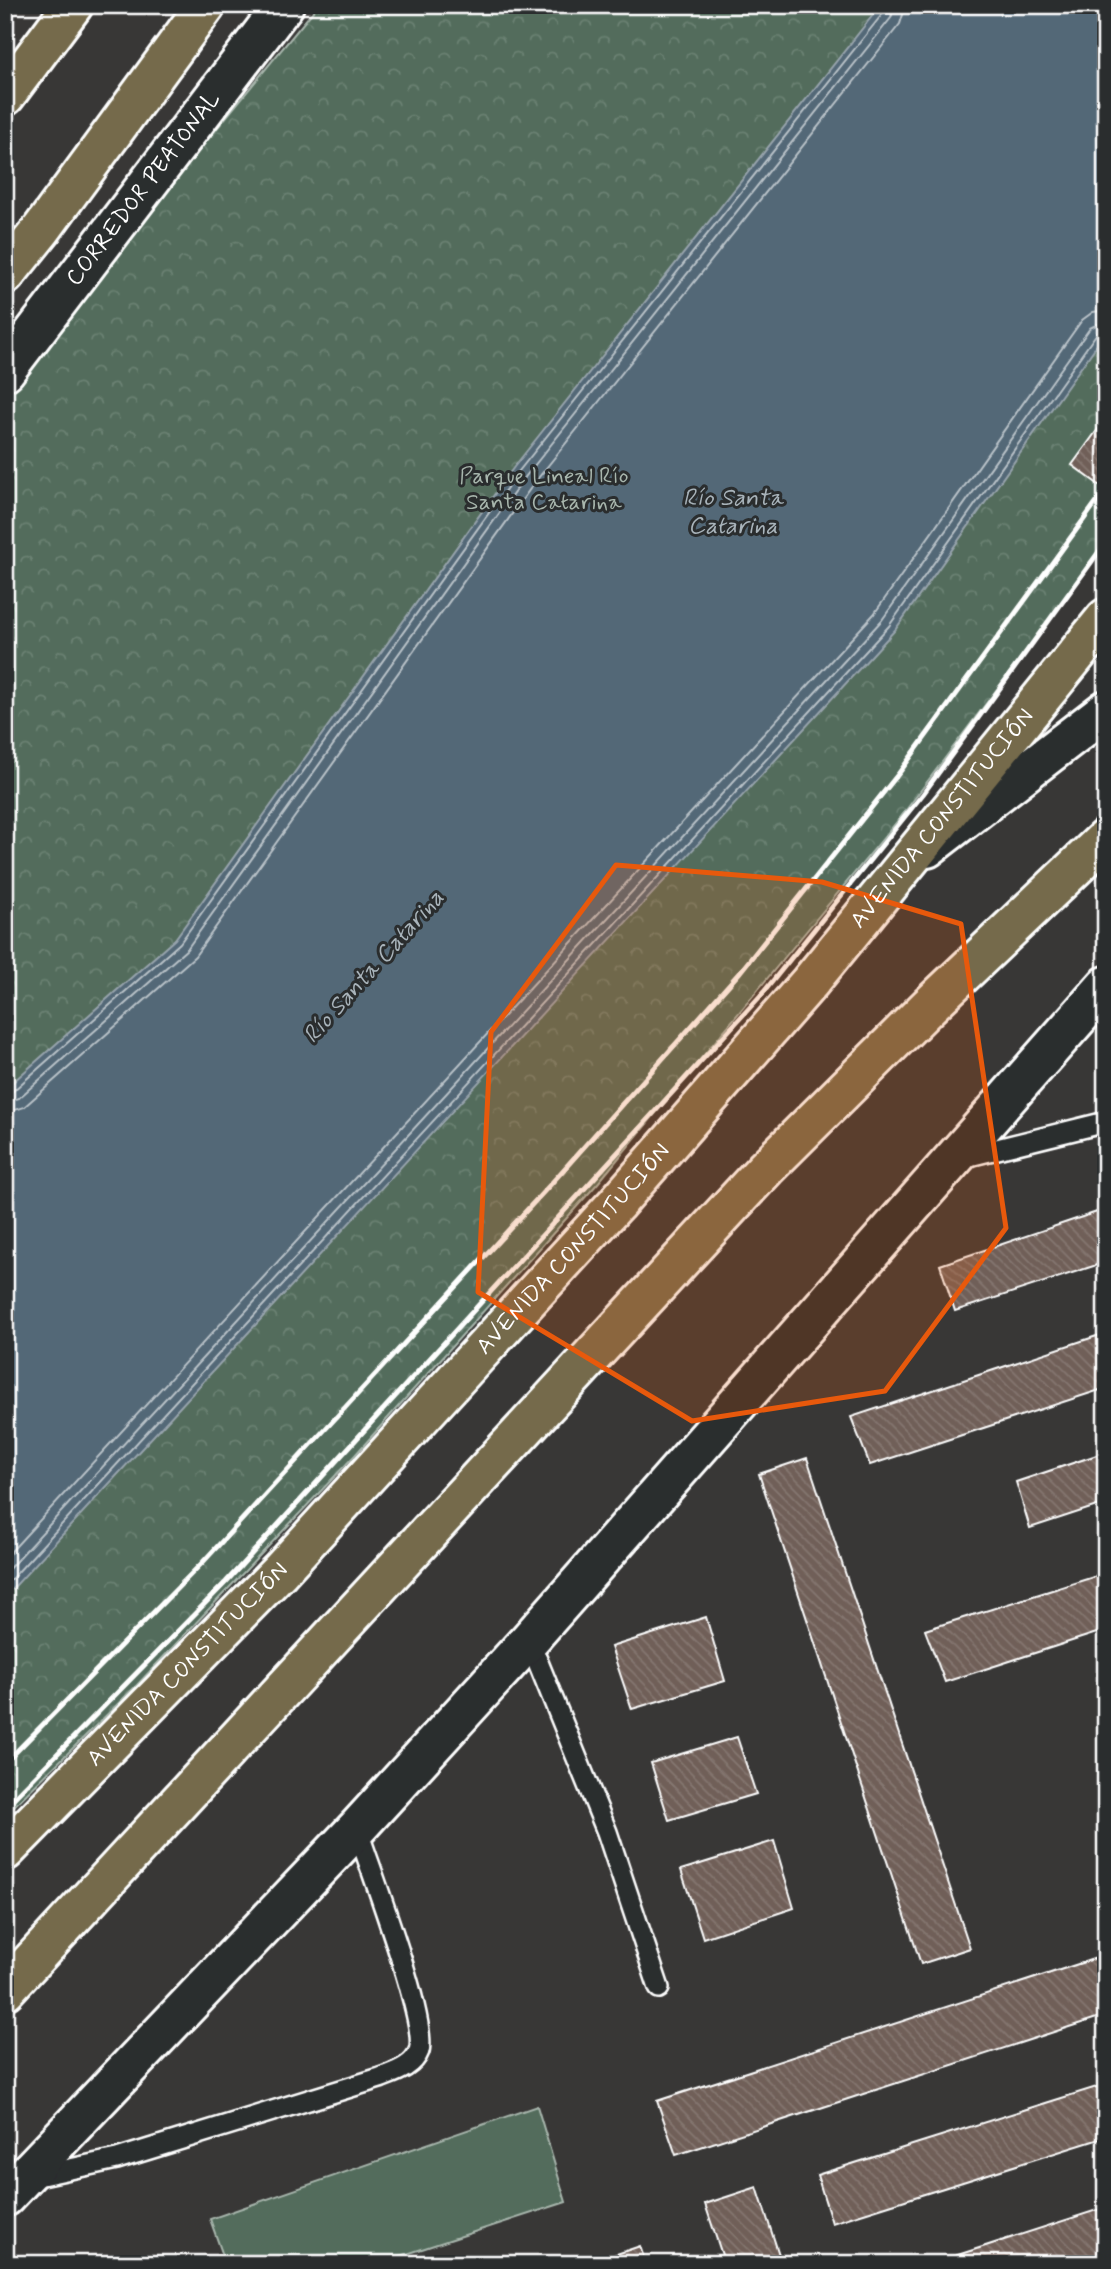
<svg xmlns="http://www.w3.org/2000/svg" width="1111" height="2269" font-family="Mynerve,sans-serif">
<defs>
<pattern id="park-crowns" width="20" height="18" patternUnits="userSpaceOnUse" patternTransform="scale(1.75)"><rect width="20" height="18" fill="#526c5b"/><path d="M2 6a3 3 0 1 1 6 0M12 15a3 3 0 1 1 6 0" fill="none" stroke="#6c8274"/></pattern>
<pattern id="building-back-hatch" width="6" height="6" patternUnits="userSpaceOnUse" patternTransform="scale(1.75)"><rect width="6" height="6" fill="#705f58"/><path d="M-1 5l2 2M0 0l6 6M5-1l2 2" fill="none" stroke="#857771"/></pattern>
</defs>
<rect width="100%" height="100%" fill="#383736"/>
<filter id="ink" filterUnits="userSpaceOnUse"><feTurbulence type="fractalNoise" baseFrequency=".0143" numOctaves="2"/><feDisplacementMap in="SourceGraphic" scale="14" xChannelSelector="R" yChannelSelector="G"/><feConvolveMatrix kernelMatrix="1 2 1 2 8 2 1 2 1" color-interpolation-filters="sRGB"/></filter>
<g filter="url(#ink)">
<path fill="url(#park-crowns)" stroke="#a8b6ad" stroke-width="2" d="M318,5h788v539l-206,274 -302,365 -243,272 -218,230 -132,130v-1418l164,-210z"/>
<path fill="#526c5b" stroke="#a8b6ad" stroke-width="2" d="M537,2106l29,96 -190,62h-150l-16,-45z"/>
<path fill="#536877" stroke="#98a4ad" stroke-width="2" d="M881,5h225v327l-211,298 -890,967v-508l170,-150 339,-472z"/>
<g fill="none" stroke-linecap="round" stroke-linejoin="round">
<g stroke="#bac3c9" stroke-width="2">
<path d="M5,1093l8,-2 167,-148 339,-472 365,-459 2,-7"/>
<path d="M5,1102l14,-4 168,-149 339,-473 365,-458 4,-13"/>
<path d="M5,1113l19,-6 171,-151 340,-474 365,-458 6,-19"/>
<path d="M5,1558l869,-944 208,-294 11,-8 13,-2"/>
<path d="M5,1573l877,-953 208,-292 16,-8"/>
<path d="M5,1586l884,-960 208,-293 9,-4"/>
</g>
</g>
<g fill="url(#building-back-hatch)" stroke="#fff" stroke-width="2">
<path d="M1106,418v72l-34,-25z"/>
<path d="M1106,1209v53l-151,49 -15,-46z"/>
<path d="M1106,1333v55l-236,77 -19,-48z"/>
<path d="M1106,1452v51l-76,25 -14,-46z"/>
<path d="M807,1458l163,490 -49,16 -162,-490z"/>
<path d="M1106,1573v57l-161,52 -20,-52z"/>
<path d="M706,1617l19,64 -93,28 -21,-62z"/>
<path d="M737,1737l19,57 -87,26 -18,-57z"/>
<path d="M774,1841l20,67 -91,30 -22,-68z"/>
<path d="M1106,1955v60l-430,140 -19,-54z"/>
<path d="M1106,2084v53l-274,86 -15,-48z"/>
<path d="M757,2187l25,77h-57l-20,-60z"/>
<path d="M1106,2207v57h-176z"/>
<path d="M640,2246l6,18h-43l-1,-5z"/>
</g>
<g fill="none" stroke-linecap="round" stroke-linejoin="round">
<g stroke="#fff" stroke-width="24">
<g id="lane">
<path d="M961,1158l145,-36"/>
<path d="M529,1640l78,192 52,156"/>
<path d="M28,2178l89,-19 263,-81c15,-6 33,-11 39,-27 10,-28 -50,-185 -62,-223"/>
</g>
</g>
<g stroke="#fff" stroke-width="44">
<g id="street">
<path id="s1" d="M5,371l279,-366"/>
<path d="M927,848l179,-138"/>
<path d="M5,2197l352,-369 172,-188 577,-654"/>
</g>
</g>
<g stroke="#fff" stroke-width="44">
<g id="highway">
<path d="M5,96l68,-91"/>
<path d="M5,275l37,-46 164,-224"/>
<path id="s2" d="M5,1851l275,-280 336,-367 194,-222 296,-364"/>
<path d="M5,1990l761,-822 163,-162 177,-168"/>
</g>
</g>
<use href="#lane" stroke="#2a2d2e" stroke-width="19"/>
<use href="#street" stroke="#2a2d2e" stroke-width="38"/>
<use href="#highway" stroke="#746b4b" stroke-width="38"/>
<g stroke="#fff" stroke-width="5">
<path d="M5,1763l198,-201 346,-376 191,-214 159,-199 207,-284"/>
<path d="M5,1807l221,-225 537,-589 160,-199 183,-252"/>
</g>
</g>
</g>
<path fill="#e8590c" fill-opacity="0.2" stroke="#e8590c" stroke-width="5" stroke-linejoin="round" d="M616,865l206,17 139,42 45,304 -121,163 -193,30 -214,-129 13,-260z"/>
<g text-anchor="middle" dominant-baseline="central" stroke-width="6" stroke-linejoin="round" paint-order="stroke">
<g font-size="23" fill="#fff" stroke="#2a2d2e">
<text stroke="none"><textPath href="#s1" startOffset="229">CORREDOR PEATONAL</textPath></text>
<text stroke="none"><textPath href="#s2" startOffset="1395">AVENIDA CONSTITUCIÓN</textPath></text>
<text stroke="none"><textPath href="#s2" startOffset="828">AVENIDA CONSTITUCIÓN</textPath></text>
<text stroke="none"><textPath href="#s2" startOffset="261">AVENIDA CONSTITUCIÓN</textPath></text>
</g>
<g font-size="23" fill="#a8b6ad" stroke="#2a2d2e">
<text x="544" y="477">Parque Lineal Río<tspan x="544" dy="26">Santa Catarina</tspan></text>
</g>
<g font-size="24" font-style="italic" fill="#a9b4bb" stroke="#2a2d2e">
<text x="733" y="498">Río Santa<tspan x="733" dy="28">Catarina</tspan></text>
<text transform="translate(374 967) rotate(-48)">Río Santa Catarina</text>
</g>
</g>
<rect width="1111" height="2269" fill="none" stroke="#2a2d2e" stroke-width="28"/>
<rect x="14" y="14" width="1083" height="2241" fill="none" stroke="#fff" stroke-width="2.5" filter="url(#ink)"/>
</svg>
